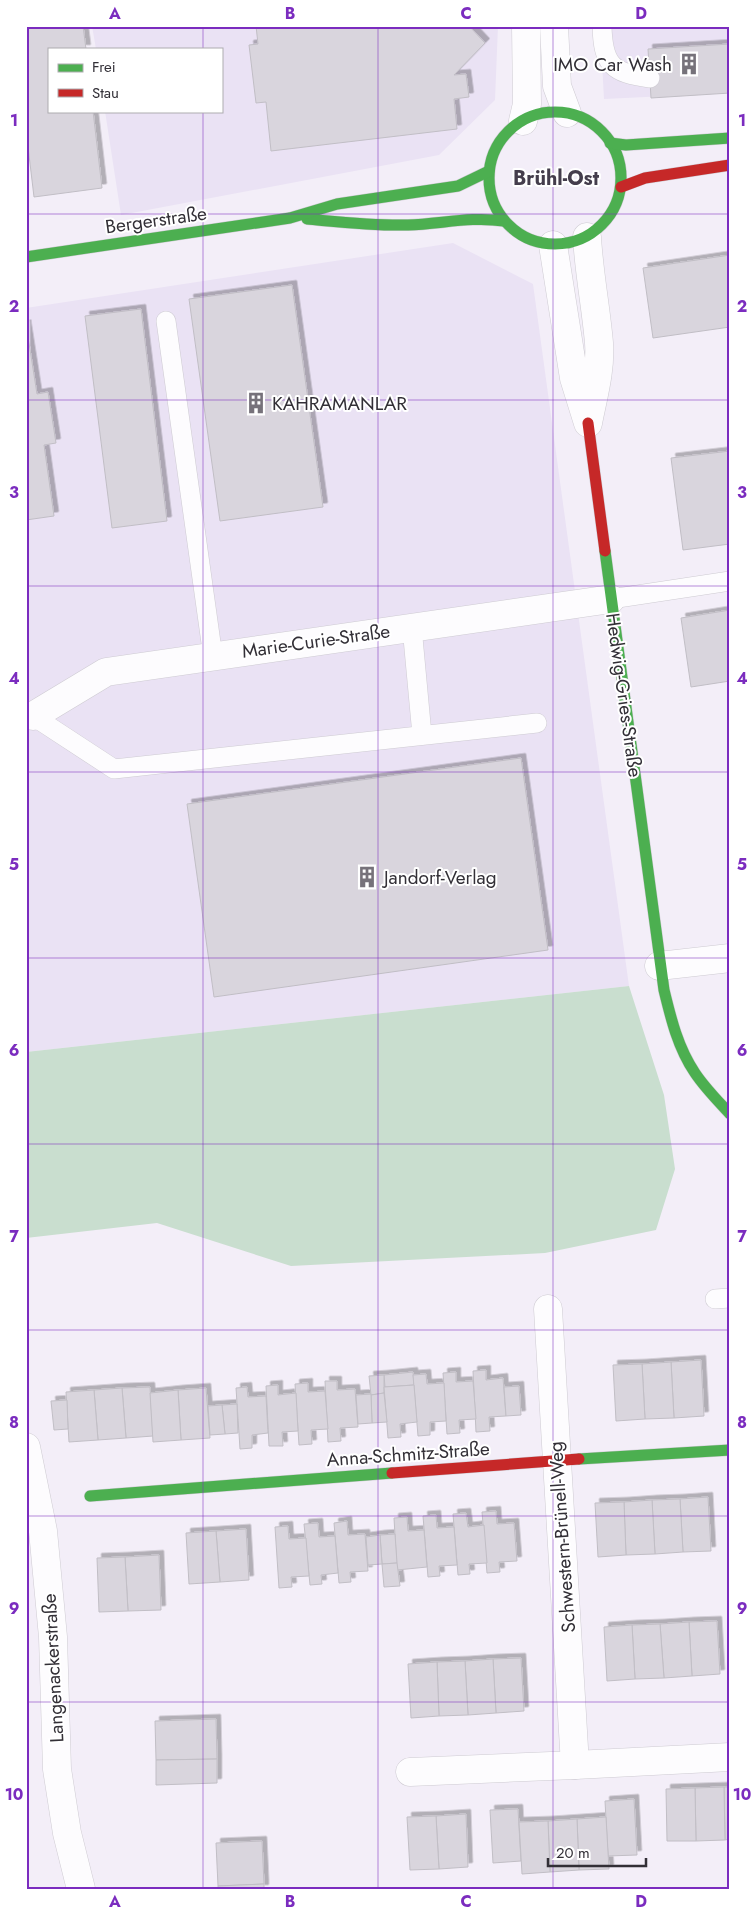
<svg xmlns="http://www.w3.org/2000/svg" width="756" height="1915" font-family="Jost,sans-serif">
<defs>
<filter id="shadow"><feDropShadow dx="4.5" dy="-4.5" stdDeviation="0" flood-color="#0004"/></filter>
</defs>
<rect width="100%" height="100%" fill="#f3eef8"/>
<g fill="#eae2f4">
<path d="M92,26h406l-3,74 -56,55 -318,60 -16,-104h116v-62h-125z"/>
<path d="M600,26h130v67l-126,6z"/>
<path d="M453,243l80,41 96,702 -603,66v-744z"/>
</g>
<path fill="#c9decf" d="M629,986l35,109 11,74 -19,61 -111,23 -254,13 -134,-43 -131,15v-186z"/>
<g fill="#d9d5dd" stroke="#c1bec5" filter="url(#shadow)">
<path d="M26,26h57l3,23h-37v62h44l9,77 -68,9 -8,-67z"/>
<path d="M256,26h213l16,17 -31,32 12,-1 3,23 -15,2 3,30 -186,22 -5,-49 -10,1 -7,-58 9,-1z"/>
<path d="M730,44v49l-79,5 -3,-49z"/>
<path d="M730,255v72l-77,11 -10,-70z"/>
<path d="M292,285l31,222 -103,14 -31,-222z"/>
<path d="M141,309l26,212 -55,7 -27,-212z"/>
<path d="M26,324l11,70 11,-2 8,51 -12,2 10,71 -28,4z"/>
<path d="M730,451v93l-47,6 -12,-92z"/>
<path d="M730,610v71l-39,6 -10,-69z"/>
<path d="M521,758l27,192 -334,47 -27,-193z"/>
<path d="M701,1360l3,56 -30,2 -3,-56z"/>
<path d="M671,1362l3,56 -29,1 -3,-55z"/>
<path d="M642,1364l3,55 -29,2 -3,-56z"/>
<path d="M486,1370v10l17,-2 3,38 -17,1 1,14 -14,1 -3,-61z"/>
<path d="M413,1372l1,13 -29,2 -1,-12z"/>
<path d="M456,1372v10l17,-1 3,38 -17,1 1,13 -13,1 -4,-61z"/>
<path d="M426,1374l1,10 17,-1 2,38 -16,1v13l-12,1 -5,-61z"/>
<path d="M384,1375v18l-13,2 -2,-19z"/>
<path d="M325,1381h12v9l18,-1 3,38 -18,1 1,13 -13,1z"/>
<path d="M308,1383v9l17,-1 3,38 -17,1 1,14 -13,1 -4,-61z"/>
<path d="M278,1385v10l18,-2 2,38 -16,1 1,14h-14l-3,-60z"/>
<path d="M414,1385l3,37 -17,2 1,13 -13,1 -4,-51z"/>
<path d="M519,1386l2,29 -15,1 -2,-29z"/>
<path d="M150,1387l3,49 -27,2 -4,-50z"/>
<path d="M247,1387l1,10 18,-1 2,37 -16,2v13l-12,1 -4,-61z"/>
<path d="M122,1388l4,50 -28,2 -4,-50z"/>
<path d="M206,1388l4,50 -29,2 -3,-50z"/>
<path d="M94,1390l4,50 -29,2 -3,-50z"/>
<path d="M178,1390l3,50 -28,2 -3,-49z"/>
<path d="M384,1393l3,29 -15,1 -1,-28z"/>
<path d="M371,1394l1,29 -14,1 -2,-29z"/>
<path d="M67,1400l1,29 -14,1 -3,-29z"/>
<path d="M237,1404l1,29 -13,1 -3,-29z"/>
<path d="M222,1405l3,29 -15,1 -2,-29z"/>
<path d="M708,1497l3,54 -28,1 -3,-53z"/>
<path d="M680,1499l3,53 -28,2 -3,-54z"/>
<path d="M652,1500l3,54 -29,1 -2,-53z"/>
<path d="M624,1502l2,53 -28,2 -3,-54z"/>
<path d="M496,1511l1,13 17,-1 3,38 -18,1 1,10 -13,1 -5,-61z"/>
<path d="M466,1513l2,14 16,-2 3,38 -18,1 1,10 -12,1 -5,-61z"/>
<path d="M436,1515l1,13 17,-1 3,38 -18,1 1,10 -12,1 -5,-61z"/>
<path d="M407,1517l1,14 16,-1 3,37 -30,3 -3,-52z"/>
<path d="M347,1521l1,14 17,-1 3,37 -18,1 1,10 -12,1 -5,-60z"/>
<path d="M318,1523l1,14 16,-1 3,37 -17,2 1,9 -12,1 -6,-61z"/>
<path d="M288,1526l1,13 17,-1 3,38 -18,1 1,10 -13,1 -4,-61z"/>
<path d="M246,1529l3,51 -29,2 -4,-51z"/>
<path d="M216,1531l4,51 -31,2 -3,-51z"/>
<path d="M395,1534l2,29 -15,1 -2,-29z"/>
<path d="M380,1535l2,29 -14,1 -2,-28z"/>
<path d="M159,1555l2,55 -33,1 -3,-54z"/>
<path d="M125,1557l3,54 -29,1 -2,-54z"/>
<path d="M397,1563l3,23 -16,1 -2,-23z"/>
<path d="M717,1621l3,53 -28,2 -3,-54z"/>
<path d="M689,1622l3,54 -28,2 -4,-54z"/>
<path d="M660,1624l4,54 -29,1 -3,-54z"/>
<path d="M632,1625l3,54 -28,2 -3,-54z"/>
<path d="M521,1658l3,53 -28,2 -3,-54z"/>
<path d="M493,1659l3,54 -28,2 -3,-54z"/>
<path d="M465,1661l3,54 -29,1 -2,-54z"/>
<path d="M437,1662l2,54 -28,2 -3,-54z"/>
<path d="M216,1719l1,40 -61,1 -1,-39z"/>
<path d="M217,1759v24l-61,2v-25z"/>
<path d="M724,1787h6v52l-5,1z"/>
<path d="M724,1787l1,53 -29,1 -1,-53z"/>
<path d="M695,1788l1,53h-29l-1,-52z"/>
<path d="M634,1799l3,56 -29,1 -3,-55z"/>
<path d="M518,1809l3,52 -28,2 -3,-53z"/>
<path d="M466,1814l2,53 -29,2 -3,-53z"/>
<path d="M436,1816l3,53 -29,1 -3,-53z"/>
<path d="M606,1817l3,52 -30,1 -2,-51z"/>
<path d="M577,1819l2,51 -29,2 -2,-51z"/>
<path d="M548,1821l2,51 -28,2 -3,-52z"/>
<path d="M262,1841l2,43 -46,2 -2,-43z"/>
<path d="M264,1884v5h-46v-3z"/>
</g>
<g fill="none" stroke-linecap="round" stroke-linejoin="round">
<g stroke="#cecbd2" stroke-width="20">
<g id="lane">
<path d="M602,26c1,39 10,47 48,52"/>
<path d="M166,321l47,336"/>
<path d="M611,599l119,-18"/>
<path d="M412,627l10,108"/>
<path d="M33,716l81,53 423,-46"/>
<path d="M715,1299l15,-1"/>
</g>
</g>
<g stroke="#cecbd2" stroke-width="29">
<g id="street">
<path d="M554,26l3,60 10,27"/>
<path d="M523,121l4,-17 -1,-78"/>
<path d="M553,245l21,133 14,45c5,-26 13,-53 11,-80 -3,-35 -10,-70 -12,-106"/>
<path d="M33,716l73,-44 505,-73"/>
<path d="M659,966l71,-8"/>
<path d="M26,1447l17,84 10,106 4,132 10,64 14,56"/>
<path d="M575,1765l155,-8"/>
<path d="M410,1772l165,-7 -27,-456"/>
</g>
</g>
<g stroke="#cecbd2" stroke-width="12">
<g id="fast">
<circle cx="555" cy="178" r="66"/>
<path d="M610,143l16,2 104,-7"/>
<path d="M307,219c33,3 67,7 101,6 33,-1 63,-9 96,-4"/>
<path d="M26,257l264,-39 47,-14 121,-18 31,-15"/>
<path d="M605,551l59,439c7,29 14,58 31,83 10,15 23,28 35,41"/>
<path d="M579,1459l151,-9"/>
<path d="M90,1496l302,-23"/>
</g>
</g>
<g stroke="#cecbd2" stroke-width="12">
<g id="jam">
<path d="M621,187l24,-9 85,-13"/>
<path d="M588,423l17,128"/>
<path d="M392,1473l187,-14"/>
</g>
</g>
<use href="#lane" stroke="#fdfcfe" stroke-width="19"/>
<use href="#street" stroke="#fdfcfe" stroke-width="28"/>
<use href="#fast" stroke="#4caf50" stroke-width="11"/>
<use href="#jam" stroke="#c62828" stroke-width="11"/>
</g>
<path fill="none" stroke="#7b2cbf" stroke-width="1" stroke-opacity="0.55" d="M203,26v23M378,26v1863M553,26v1863M203,111v1778M26,214h704M26,400h704M26,586h704M26,772h704M26,958h704M26,1144h704M26,1330h704M26,1516h704M26,1702h704"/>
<defs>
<g id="building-bare" transform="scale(1.725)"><path d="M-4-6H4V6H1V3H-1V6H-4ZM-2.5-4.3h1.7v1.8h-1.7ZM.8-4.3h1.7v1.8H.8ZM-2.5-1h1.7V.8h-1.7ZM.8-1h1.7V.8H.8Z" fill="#76727a" stroke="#fff" stroke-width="2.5" paint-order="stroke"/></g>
</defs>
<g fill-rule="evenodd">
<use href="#building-bare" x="689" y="64"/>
<use href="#building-bare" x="256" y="403"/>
<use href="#building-bare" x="367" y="877"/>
</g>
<g text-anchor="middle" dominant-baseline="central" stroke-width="4" stroke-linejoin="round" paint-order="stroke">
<g font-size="19" fill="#322f36" stroke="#fff" text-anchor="start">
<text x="672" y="64" text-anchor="end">IMO Car Wash</text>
<text x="272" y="403">KAHRAMANLAR</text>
<text x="384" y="877">Jandorf-Verlag</text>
</g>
<g font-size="19" fill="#322f36" stroke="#fff">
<text transform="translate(156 220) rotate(-8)">Bergerstraße</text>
<text transform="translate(316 641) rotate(-8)">Marie-Curie-Straße</text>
<text transform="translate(624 695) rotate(82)">Hedwig-Gries-Straße</text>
<text transform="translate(408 1454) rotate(-4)">Anna-Schmitz-Straße</text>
<text transform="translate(562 1537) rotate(-94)">Schwestern-Brünell-Weg</text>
<text transform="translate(53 1668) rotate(-93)">Langenackerstraße</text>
</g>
<g font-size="20" font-weight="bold" fill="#443d4c" stroke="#fff">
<text x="556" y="178">Brühl-Ost</text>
</g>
</g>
<rect width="756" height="1915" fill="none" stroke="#ffffff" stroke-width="55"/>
<rect x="48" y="48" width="175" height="65" fill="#ffffff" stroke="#adacaf"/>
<rect x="58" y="64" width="25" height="8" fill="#4caf50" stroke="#adacaf"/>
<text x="92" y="72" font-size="15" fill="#322f36">Frei</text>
<rect x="58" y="89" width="25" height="8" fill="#c62828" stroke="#adacaf"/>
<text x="92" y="98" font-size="15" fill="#322f36">Stau</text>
<path d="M548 1858v8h98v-8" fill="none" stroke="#322f36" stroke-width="2.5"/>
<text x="556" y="1858" font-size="15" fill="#322f36" stroke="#ffffff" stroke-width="4" paint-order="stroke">20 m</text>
<rect x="28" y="28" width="700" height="1860" fill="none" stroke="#7b2cbf" stroke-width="2"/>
<g font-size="16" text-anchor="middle" font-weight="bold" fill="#7b2cbf">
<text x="115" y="19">A</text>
<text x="290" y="19">B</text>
<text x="466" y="19">C</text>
<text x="641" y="19">D</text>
<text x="14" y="126">1</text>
<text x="742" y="126">1</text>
<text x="14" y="312">2</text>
<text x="742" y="312">2</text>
<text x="14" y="498">3</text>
<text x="742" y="498">3</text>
<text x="14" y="684">4</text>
<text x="742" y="684">4</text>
<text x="14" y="870">5</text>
<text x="742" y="870">5</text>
<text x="14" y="1056">6</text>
<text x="742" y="1056">6</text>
<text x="14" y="1242">7</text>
<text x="742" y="1242">7</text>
<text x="14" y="1428">8</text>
<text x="742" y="1428">8</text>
<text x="14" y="1614">9</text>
<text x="742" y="1614">9</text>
<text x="14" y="1800">10</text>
<text x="742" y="1800">10</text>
<text x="115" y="1907">A</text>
<text x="290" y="1907">B</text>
<text x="466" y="1907">C</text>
<text x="641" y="1907">D</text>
</g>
</svg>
